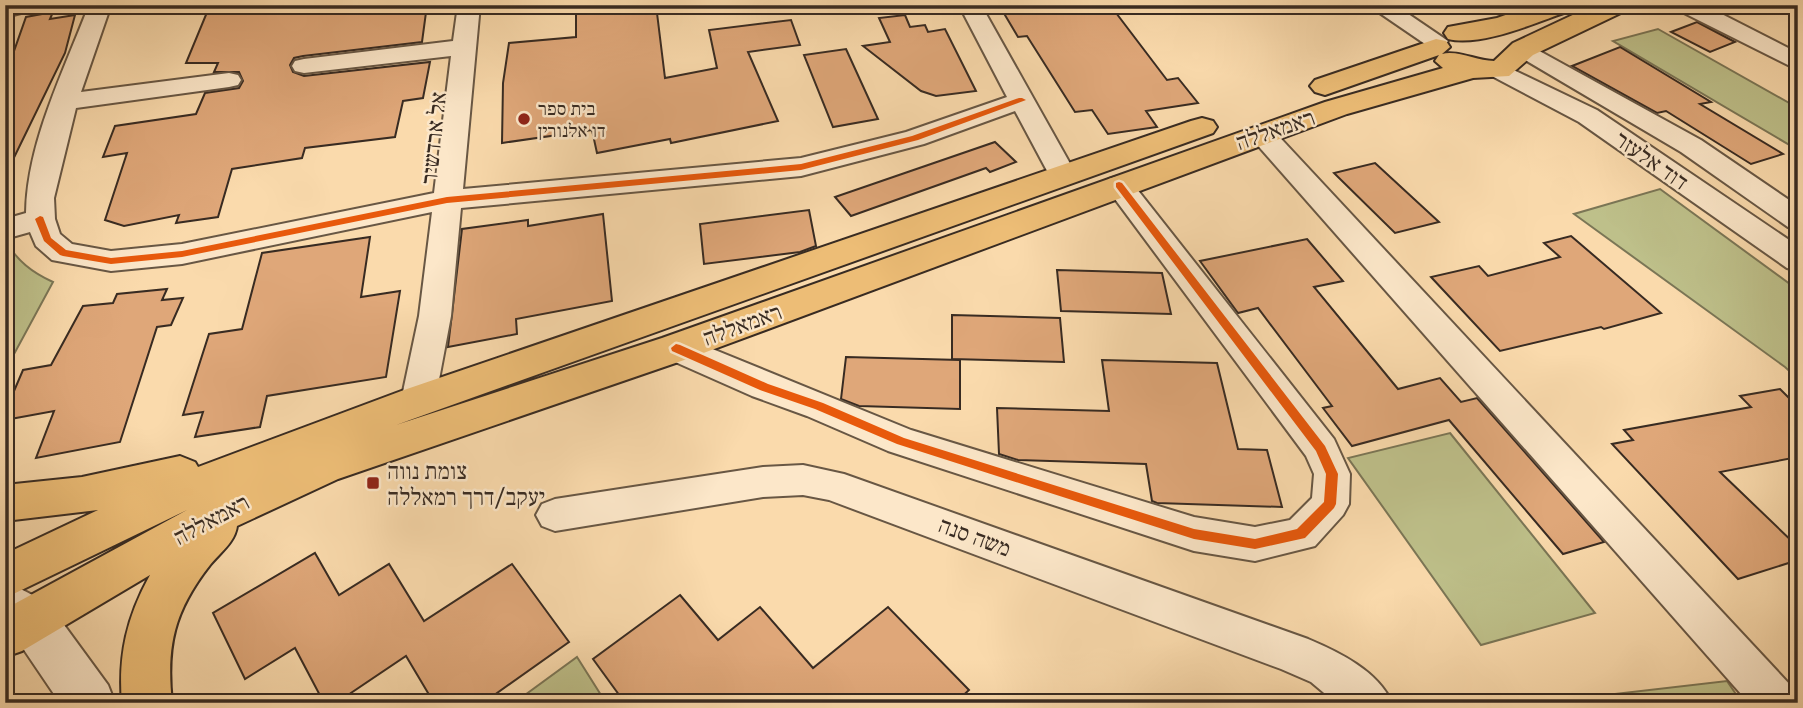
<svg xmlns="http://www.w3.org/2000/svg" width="1803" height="708" font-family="'Gentium Book Plus','Frank Ruhl Libre',serif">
<rect width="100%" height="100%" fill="#fadaac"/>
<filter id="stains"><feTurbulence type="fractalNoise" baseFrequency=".00286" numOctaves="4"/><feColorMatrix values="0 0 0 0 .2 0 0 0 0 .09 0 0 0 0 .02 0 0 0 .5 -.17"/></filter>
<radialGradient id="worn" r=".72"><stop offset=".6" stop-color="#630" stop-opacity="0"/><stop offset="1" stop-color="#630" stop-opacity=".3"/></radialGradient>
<g fill="#bec08a" stroke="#7b7656" stroke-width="2">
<path d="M1658,29l140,79v42l-185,-109z"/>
<path d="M1660,189l138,101v89l-13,-12 -211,-153z"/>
<path d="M5,241c13,20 26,31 48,41l-40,74 -8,3z"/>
<path d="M1450,433l145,180 -114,32 -133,-187z"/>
<path d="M577,657l29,46h-92z"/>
<path d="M1727,681l15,22h-205z"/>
</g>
<g fill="#dfa779" stroke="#382b22" stroke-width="2">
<path d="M210,5h217l-5,37 -119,14 -9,2 -4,7 3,7 11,4 126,-14 -7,36 -20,3 -8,36 -90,11 -3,10 -70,11 -14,48 -42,6 3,-8 -55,11 -19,-6 22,-67 -24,4 12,-31 81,-12 9,-21 34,-5 4,-7 -4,-9h-25l4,-9h-32z"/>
<path d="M576,5h80l9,73 52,-10 -8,-38 82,-10 9,25 -52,7 30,69 -107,22 -1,-4 -73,14 -5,-23 -90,13 1,-60 6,-40 67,-6z"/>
<path d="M999,5h111l57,75 11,-2 20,25 -52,8 11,16 -49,7 -16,-24 -17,2 -48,-76 -9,1z"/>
<path d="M53,12l-3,7 25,-4 -10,38 -60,123v-124l9,-1 12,-34z"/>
<path d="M905,15l5,12 15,-2 3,7 17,-3 31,62 -40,5 -15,-5 -58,-45 27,-4 -11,-24z"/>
<path d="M1697,22l38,20 -25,10 -39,-20z"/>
<path d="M1620,47l91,55 -11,2 83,50 -32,10 -85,-53 -9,2 -85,-47z"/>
<path d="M846,49l32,70 -45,8 -29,-72z"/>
<path d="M995,142l21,20 -26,10 -4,-4 -135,48 -16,-19z"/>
<path d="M1375,163l64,59 -44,11 -61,-60z"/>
<path d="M809,210l7,36 -16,6 -96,12 -4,-40z"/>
<path d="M603,214l9,87 -96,18 1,15 -69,13 14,-118 66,-9v6z"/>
<path d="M1571,236l90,77 -57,16 -3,-2 -101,24 -69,-74 48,-11 9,10 72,-19 -16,-14z"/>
<path d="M370,237l-9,60 39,-6 -14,86 -119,19 -7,31 -65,10 8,-25 -20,3 26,-81 33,-5 20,-76z"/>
<path d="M1307,239l36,42 -29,6 84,102 42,-11 21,24 16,-4 127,144 -41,12 -114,-134 -97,26 -29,-38 9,-2 -74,-98 -20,5 -38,-52z"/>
<path d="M1057,270l105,3 9,41 -110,-3z"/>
<path d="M167,289l-5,11 21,-2 -12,27 -14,2 -37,115 -84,16 18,-47 -49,9v-8l18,-42 28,-5 32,-59 30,-3 4,-9z"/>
<path d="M952,315l108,3 4,44 -112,-3z"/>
<path d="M846,357l114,3v49l-101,-3 -18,-7z"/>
<path d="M1102,360l115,3 21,86 29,1 15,57 -125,-4 -5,-2 -6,-37 -128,-4 -19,-6 -2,-46 112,3z"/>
<path d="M1780,389l18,18v50l-78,15 78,75v13l-60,19 -126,-135 21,-4 -9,-10 127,-23 -11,-11z"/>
<path d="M315,553l24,42 50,-31 35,57 88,-57 57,78 -86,61h-49l-28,-47 -70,47h-12l-29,-55 -50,31 -32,-66z"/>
<path d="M680,595l38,45 42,-33 53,61 75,-61 81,83 -14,13h-330l-32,-44z"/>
</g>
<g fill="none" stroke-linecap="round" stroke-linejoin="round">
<g stroke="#685744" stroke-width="4">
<g id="minor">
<path d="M89,5h22l-30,87 148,-19 9,2 3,5 -3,5 -9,2 -153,21 -22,90 1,21 5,15 12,10 39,7 71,-7 252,-51 17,-137 -147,17 -9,-2 -3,-5 3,-5 9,-2 149,-18 5,-36h22l-17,184 338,-31 105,-26 101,-35 -48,-92h22l96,171 -4,6 -10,3 -10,-3 -38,-71 -91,33 -123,32 -340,32 -10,108 -16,85 -5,9 -12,4 -12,-4 -5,-9 18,-85 13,-104 -250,52 -71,7 -59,-11 -16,-14 -6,-14 -25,7v-20l21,-6c1,-71 38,-142 63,-208z"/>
<path d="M1368,5h27l53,36 -4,5h-16z"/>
<path d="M1675,5h29l94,48v17l-120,-60z"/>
<path d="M1523,42l178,98 97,66v23l-10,-2 -107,-75 -166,-98 -4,-5 4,-5z"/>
<path d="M1499,63l98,47 201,136v25l-11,-3 -208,-146 -89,-47 -3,-5 3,-5z"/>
<path d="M1262,126l9,2 522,560 5,15h-49l-496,-563 -4,-6 4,-6z"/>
<path d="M1119,176l10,3 205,260 16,35 -1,30 -6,11 -28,31 -60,15 -61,-10 -306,-100 -81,-35 -55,-20 -88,-39 -5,-9 5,-9 12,-3 12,3 223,91 283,87 61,10 35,-7 22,-22 2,-24 -8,-18 -197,-265 -4,-6 4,-6z"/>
<path d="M803,465l41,9 464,165c31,13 70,32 84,64h-56l-25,-21 -30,-13 -452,-169 -26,-5 -40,2 -208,34 -13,-5 -6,-11 6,-11 13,-5 208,-32z"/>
</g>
</g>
<g stroke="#685744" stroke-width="4">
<g id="tertiary">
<path d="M5,5h28l-4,6 -24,6z"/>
<path d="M5,581l43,22 60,82 7,18h-55l-46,-68 -9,-6z"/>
</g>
</g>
<g stroke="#382b22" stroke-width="4">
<g id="trunk">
<path d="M1534,5h39l-4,6c-32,11 -87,36 -121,28l-4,-6 4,-6 49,-9z"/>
<path d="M1594,5h35l-4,6 -92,44 -24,21 -36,2 -126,36 -657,244 -352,121 -101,47c-2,16 -17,27 -27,39 -36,46 -44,81 -38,138h-50c-4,-48 5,-86 28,-128l-128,76 -17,6v-48l182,-99 -182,88v-44l93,-44 -93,11v-36l77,-8 98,-21 15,6 3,5 206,-77 787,-269 11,-3 11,3 4,6 -4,6 -817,292 266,-87 663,-236 118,-34 -8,-7 4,-6 -114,40 -10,-3 -5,-6 5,-6 121,-41 10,2 4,6 -8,7c16,-4 35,7 52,7l19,-18z"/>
</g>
</g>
<use href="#minor" fill="#fce7c9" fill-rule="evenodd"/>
<use href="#tertiary" fill="#fce7c9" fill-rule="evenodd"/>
<use href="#trunk" fill="#edbd76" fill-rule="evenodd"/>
<g stroke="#fce7c9" stroke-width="5">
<g id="cycleway">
<path d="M1019,98h3l4,2 -108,40 -117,30 -354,33 -265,54 -71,7 -48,-8 -3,-1 -16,-14 -9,-22 5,-3 3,1 8,21 15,12 45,8 71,-7 265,-54 354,-33 111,-28z"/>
<path d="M1119,182l3,1 203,263 13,28 -2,30 -2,4 -29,30 -50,11 -61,-10 -297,-95 -82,-35 -55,-19 -88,-39 -1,-3 5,-4 4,1 88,39 55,19 81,35 290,91 61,10 42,-10 27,-27 2,-28 -10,-23 -200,-264v-4z"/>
</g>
</g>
<use href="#cycleway" fill="#e8590c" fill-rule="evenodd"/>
</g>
<g fill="#8f2418" stroke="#fce7c9" stroke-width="2.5">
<circle cx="524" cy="119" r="7"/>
<rect x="366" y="476" width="14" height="14" rx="3.5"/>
</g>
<g text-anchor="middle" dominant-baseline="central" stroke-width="5" stroke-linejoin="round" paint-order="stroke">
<g font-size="19" fill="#382b22" stroke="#fce7c9" text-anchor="start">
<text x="538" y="108">בית ספר<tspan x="538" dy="22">דו אלנורין</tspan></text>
</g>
<g font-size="23" fill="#382b22" stroke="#fce7c9">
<text transform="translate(1275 129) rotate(-19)">ראמאללה</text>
<text transform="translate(433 138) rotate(-84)">אל ארדשיר</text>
<text transform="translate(1652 160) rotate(35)">דוד אלעזר</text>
<text transform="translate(742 324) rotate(-20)">ראמאללה</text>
<text transform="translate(211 519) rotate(-28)">ראמאללה</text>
<text transform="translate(975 536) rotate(20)">משה סנה</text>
</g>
<g font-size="23" fill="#382b22" stroke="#fce7c9" text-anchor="start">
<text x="387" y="470">צומת נווה<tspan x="387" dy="26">יעקב/דרך רמאללה</tspan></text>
</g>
</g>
<rect width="1803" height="708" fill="none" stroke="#fadaac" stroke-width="28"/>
<rect x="7" y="7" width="1789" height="694" fill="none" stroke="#382b22" stroke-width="3.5"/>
<rect x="14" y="14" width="1775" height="680" fill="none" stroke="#382b22" stroke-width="2"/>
<rect width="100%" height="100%" filter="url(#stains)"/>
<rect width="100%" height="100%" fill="url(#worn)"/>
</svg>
